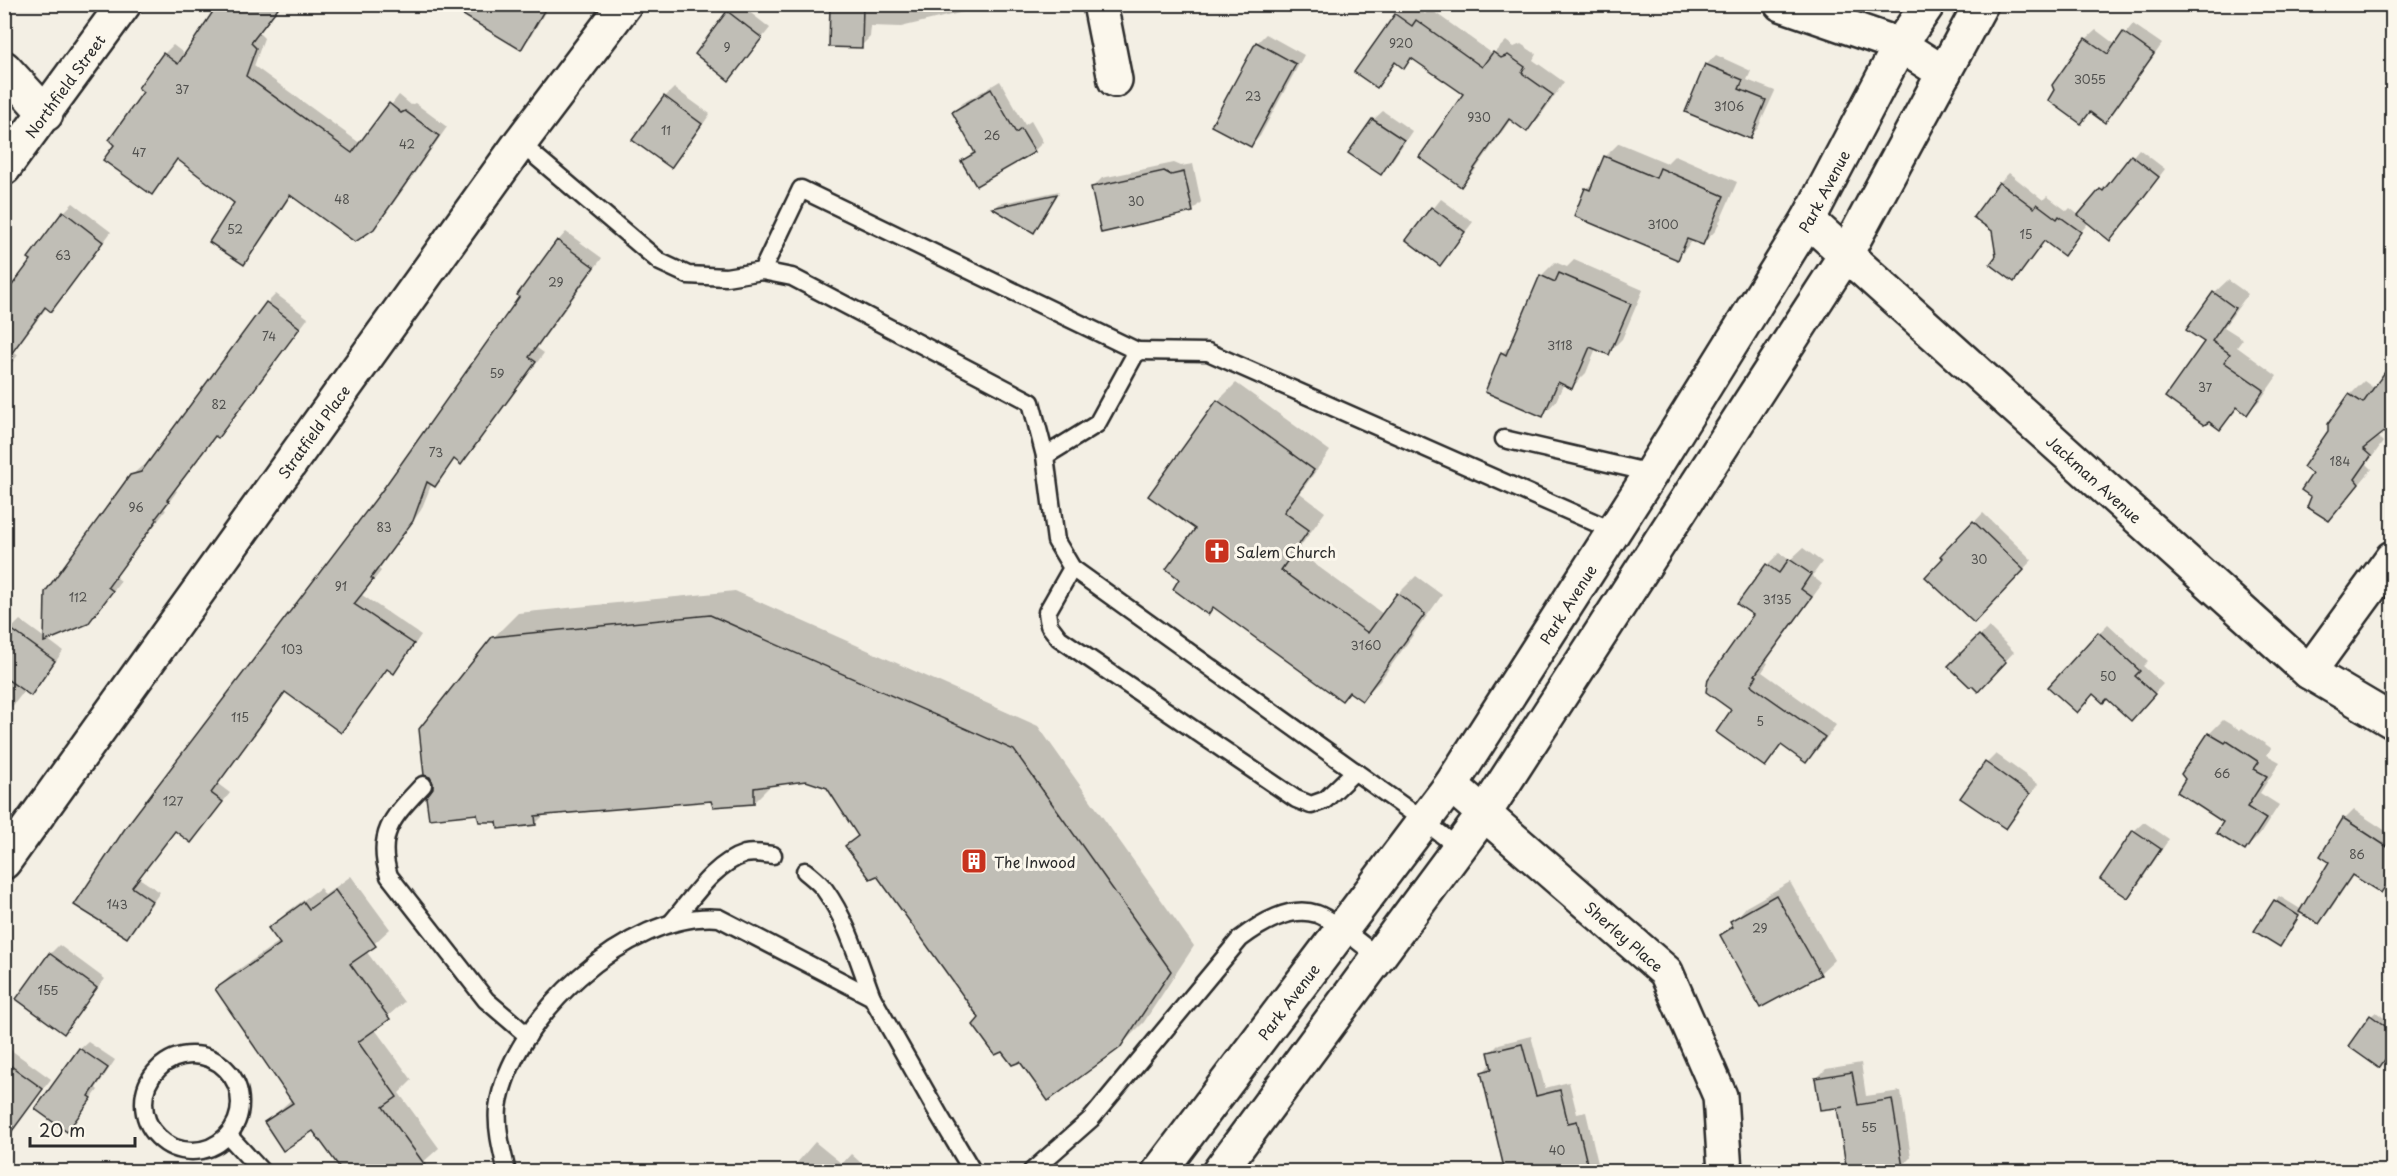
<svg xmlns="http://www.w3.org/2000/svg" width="2397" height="1176" font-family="'Playpen Sans',sans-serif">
<rect width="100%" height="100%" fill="#f3efe4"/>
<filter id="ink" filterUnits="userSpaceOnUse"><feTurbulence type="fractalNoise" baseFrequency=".0167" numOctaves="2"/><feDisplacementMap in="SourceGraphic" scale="12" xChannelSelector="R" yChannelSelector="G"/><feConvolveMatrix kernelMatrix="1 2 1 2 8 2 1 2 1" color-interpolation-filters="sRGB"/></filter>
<g filter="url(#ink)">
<g fill="#0003">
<path d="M214,4h67l-22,29 5,5 -10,28 107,78 38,-49 12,10 4,-2 32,24 -64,91 -10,10 -81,-34 -40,60 -9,9 -7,-60 -57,-45 -27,35 -36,-48 48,-91 9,-9 13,10 32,-47z"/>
<path d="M447,4h103l-21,35 -9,9z"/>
<path d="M735,4h4l31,24 -41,51 -32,-26z"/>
<path d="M832,4h165l-96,23 -30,-1 -1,11 -9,9z"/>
<path d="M1407,4h4l14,10 5,-5 63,45 13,-13 8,6 7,-3 15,10 -3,6 31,22 -25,36 -12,12 -16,-11 -38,54 -12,13 4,-92 -52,-36 -9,9 -7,-5 -20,24 -21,-14 40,-57z"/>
<path d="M2133,24l29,20 -48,68 -9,10 -14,-11 -10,11 5,-83 10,-9 20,15z"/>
<path d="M1266,34l38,21 -44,81 -9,10 6,-103z"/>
<path d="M1716,55l35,16 -4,9 28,11 -17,37 -9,10 -62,-27 20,-47z"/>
<path d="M1000,81l25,44 6,-4 12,21 -9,9 -71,10 12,-11 -22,-38 10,-9z"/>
<path d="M674,88l36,26 -30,43 -10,9 -5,-69z"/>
<path d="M1383,111l29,20 -22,33 -10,9 -29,-20 22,-33z"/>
<path d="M1619,143l48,20 8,-8 62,27 -21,48 -13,14 -10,-4 -16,19 -91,-70 10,-9 9,-23z"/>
<path d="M2139,149l26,20 -48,63 -28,-10 -26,32 -18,-14 -31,40 -16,-23 -4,-26 -19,-14 25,-35 9,-9 34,27 4,-4 20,15 3,-3 10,8 21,-26 7,-7 2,1z"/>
<path d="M1174,163l7,3 12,-2 8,38 -9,9 -99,-24 9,-9z"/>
<path d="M1059,191l-25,40 -40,-23 4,-4z"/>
<path d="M1441,199l32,23 -33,42 -32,-24z"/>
<path d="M73,203l38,29 -51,69 -9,9 -4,-3 -33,44 4,4 -14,18v-74l60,-87z"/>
<path d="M566,232l36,26 -65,90 7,5 -74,101 -9,9 -6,-4 -12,17 -9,9 -2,-2 -11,27 -42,59 2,2 -19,24 59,40 -19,28 -8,9 -6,-4 -48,63 -53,-40 -69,93 12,9 -31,39 -8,9 -15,-11 -37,48 21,14 -25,36 -9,9 -50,-32 306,-412 139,-196 -2,-2 39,-54z"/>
<path d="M1574,260l69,30 -21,49 -14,14 -12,-5 -10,25 -14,14 -8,-4 -8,18 -13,14 -41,-62 11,-10 28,-67 14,-14 12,5z"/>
<path d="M2228,280l20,14 -24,33 19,12 -6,8 40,29 -16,23 -14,14 -8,-6 -19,21 -14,-86 8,-49z"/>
<path d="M276,294l32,24 -81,109 -9,9 -1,-1 -42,55 2,1 -13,18 2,1 -50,67 5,4 -24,32 -10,10 -40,16 16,12 -24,34 -9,9 -5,-4 -21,27v-90l4,-3 5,3 7,-7 26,19 85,-163 10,-9 8,-3 118,-161z"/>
<path d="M2392,317v11l-5,-4z"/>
<path d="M2392,367v57l-15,12 6,6 -16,22 5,5 -43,51 -16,-23 1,-24 16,-41 -1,-8 21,-29 14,-14 11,8z"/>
<path d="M1236,383l94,68 -30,42 25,19 -28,39 86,63 15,-20 18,-18 26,19 -62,86 -18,18 -148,-93 -6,7 -27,-34 16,-50 -47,-34 68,-94z"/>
<path d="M1983,513l49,47 -58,61 -32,-65z"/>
<path d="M1803,548l19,14 -10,14 10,8 -56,78 2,1 -6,9 74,53 -18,24 -12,12 -23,-17 -18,21 -32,-55 34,-145 12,-12 11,7z"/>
<path d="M735,591l303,135 156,220 -50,76 -25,25 -99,13 -39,-41 -103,-145 -31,-28 12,-12 -31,-47 -22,-8 -34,5 -18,18 -42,-3 -167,15 -10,10 -37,-4 -20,-7 -43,-25 58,-150 25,-25z"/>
<path d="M2108,624l40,37 -5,5 20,18 -23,25 -33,-12 -8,-64z"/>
<path d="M1989,627l25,25 -36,38 -27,-24z"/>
<path d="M2223,720l17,10 2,-2 29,20 -4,7 13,7 -20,31 19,12 -20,31 -14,13 -20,-28 -42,-47 26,-40z"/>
<path d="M1996,754l42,30 -23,34 -9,9 -44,-30 25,-34z"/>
<path d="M2354,810l38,25v44l-11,13 -27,-18 -26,39 -9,9 -17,-10 -23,33 -4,-44 4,-5 23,14 29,-48 14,-43z"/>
<path d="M2144,822l25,17 -32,48 -9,9 -25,-17 31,-48z"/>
<path d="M351,876l39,53 -24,22 38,51 -30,26 38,52 -13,13 40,55 -27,24 -98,-43 -48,-7 26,-23 -75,-110 15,-15 48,-33 -10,-13 16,-15 34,-25 5,7z"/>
<path d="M1790,882l44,78 -14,13 -98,-38 24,-28z"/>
<path d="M59,945l46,34 -42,53 -13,-78z"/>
<path d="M2376,1012l16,12v9l-16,23 -5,-40z"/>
<path d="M1531,1036l14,52 24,-6 8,32 9,-2 14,60h-93l-24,-100 9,-10 -2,-9 9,-9z"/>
<path d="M88,1042l27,18 -19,28 2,2 -31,40 13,-81z"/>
<path d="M4,1045l47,34 -39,50 -8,-5z"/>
<path d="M1861,1063l5,33 35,-5 10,66 -9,9 -63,-58 2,-2 -24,-28 9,-9z"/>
<path d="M815,1142l27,22 9,-10 20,18h-82z"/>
</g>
<g fill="#c0beb6" stroke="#2b2b2b" stroke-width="1.5">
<path d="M218,4h63l-30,39 5,5 -10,28 106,77 37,-50 12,10 4,-2 34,25 -65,93 -19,13 -65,-47 -46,70 -35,-23 25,-39 -57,-44 -25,36 -49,-35 11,-15 -5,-5 34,-48 -5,-4 25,-35 15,11z"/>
<path d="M445,4h103l-27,46z"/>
<path d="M830,4h33l-1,44 -33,-1z"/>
<path d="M727,11l35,27 -33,43 -34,-27z"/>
<path d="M1395,14l17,12 4,-6 66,47 11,-15 8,6 7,-3 17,12 -3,6 31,22 -26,37 -18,-13 -48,68 -42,-30 44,-63 -52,-36 -7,11 -9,-7 -18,26 -23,-16z"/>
<path d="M2123,32l31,22 -49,69 -15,-11 -9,12 -33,-24 6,-10 -2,-5 33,-47 23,16z"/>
<path d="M1256,42l40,22 -45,83 -40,-21z"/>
<path d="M1705,64l38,16 -4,9 27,11 -16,39 -65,-27z"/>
<path d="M991,89l25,44 5,-4 14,23 -59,34 -15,-25 14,-8 -23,-41z"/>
<path d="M664,96l38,28 -31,44 -39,-28z"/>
<path d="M1372,119l32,21 -23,35 -33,-22z"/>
<path d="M2131,155l28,22 -20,26 1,1 -30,37 -32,-26 22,-26 3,2z"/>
<path d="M1604,156l52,22 4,-10 64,28 -21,49 -16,-6 -9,21 -104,-44 11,-28 5,2z"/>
<path d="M1164,171l7,4 13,-3 9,40 -92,21 -10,-46z"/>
<path d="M1999,182l35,26 3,-4 20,15 2,-3 22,16 -17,24 -20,-15 -30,41 -24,-18 6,-8 -4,-25 -19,-14z"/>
<path d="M1057,194l-23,39 -42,-25z"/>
<path d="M1431,207l34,25 -25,34 -34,-26z"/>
<path d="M63,211l40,31 -52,70 -6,-5 -41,57v-68l27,-36 -3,-2z"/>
<path d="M557,240l37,27 -65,90 7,5 -75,103 -7,-6 -19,28 -8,-5 -14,39 -42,57 2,2 -19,24 60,40 -20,30 -7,-5 -46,64 -56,-41 -74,101 12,9 -32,41 -16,-12 -43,56 20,14 -25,37 -53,-33 52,-78 255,-335 138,-195 -2,-2z"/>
<path d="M1559,273l72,31 -22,51 -19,-8 -18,42 -14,-7 -15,35 -58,-25 16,-40 5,3 34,-80 15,7z"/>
<path d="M2213,292l22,16 -23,33 18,13 -6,8 40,28 -17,25 -10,-8 -17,23 -11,-8 -5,3 -39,-28 39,-55 -18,-12z"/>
<path d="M266,302l34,26 -82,110 -3,-2 -48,64 2,1 -13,17 1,2 -49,67 5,4 -25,33 -44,18 1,-50 85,-117 11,-3z"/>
<path d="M2392,362v64l-29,23 8,7 -16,23 4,5 -30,37 -22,-14 4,-10 -10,-7 11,-16 -9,-7 25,-36v-7l21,-30 14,9z"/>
<path d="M1217,400l97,70 -30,42 25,18 -28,40 87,63 29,-40 28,21 -63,87 -13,-9 -7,9 -129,-94 -5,8 -35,-26 6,-10 -13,-10 29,-40 -47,-33z"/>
<path d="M1973,521l51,49 -50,53 -49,-46 18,-19 -3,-2z"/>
<path d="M1789,559l22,15 -10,15 11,8 -57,78 2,1 -6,9 74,52 -19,26 -25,-18 -16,22 -49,-35 15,-22 -25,-18 2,-13 45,-64 -16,-11 29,-40 13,9z"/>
<path d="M710,615l304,135 157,221 -51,77 -72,53 -28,-39 -8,3 -10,-13 -7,3 -22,-30 6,-7 -102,-142 -7,3 -25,-33 13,-10 -31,-48 -21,-7 -52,7v16l-41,3 -2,-6 -176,15 1,9 -38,4 -1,-7h-18l-2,-8 -48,5 -3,-22 7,-9v-5l-3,-6 -6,-2 -5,-46 73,-92z"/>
<path d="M4,624l51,37 -24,35 -27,-19z"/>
<path d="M2098,632l42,39 -5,5 20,18 -24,27 -24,-22 -4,4 -10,-9 -16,19 -29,-26z"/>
<path d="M1979,635l27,27 -28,30 -6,-6 -2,1 -22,-21z"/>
<path d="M2208,733l17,10 2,-2 32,21 -5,7 13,7 -20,31 19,12 -21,32 -29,-18 7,-11 -46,-30 8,-13 -4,-5z"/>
<path d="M1985,762l45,32 -24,35 -46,-31z"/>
<path d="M2343,818l49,32v26l-11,17 -29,-18 -33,49 -20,-12 30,-50 -9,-6z"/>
<path d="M2133,830l28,19 -33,49 -28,-19z"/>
<path d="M335,890l41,56 -26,18 40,55 -32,23 39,55 -14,10 47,65h-87l-30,-41 -30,20 -19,-29 29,-19 -78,-114 65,-45 -12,-16 36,-26 5,7z"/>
<path d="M1776,895l45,80 -61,33 -40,-73 13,-8 -3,-6z"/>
<path d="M2274,900l25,16 -19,31 -26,-16z"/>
<path d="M49,953l48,35 -33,46 -48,-35z"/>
<path d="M2370,1015l22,16v19l-13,18 -31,-22z"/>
<path d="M1522,1044l14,52 24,-6 8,33 9,-2 12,51h-84l-24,-100 11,-3 -4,-17z"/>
<path d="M79,1048l29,20 -19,28 3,2 -25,34 -32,-23z"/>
<path d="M4,1061l39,28 -39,53z"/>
<path d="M1852,1072l6,33 34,-6 11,69 -25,4h-31l-10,-64 7,-1 -24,3 -5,-32z"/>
</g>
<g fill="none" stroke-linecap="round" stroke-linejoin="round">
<g stroke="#2b2b2b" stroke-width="21">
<g id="lane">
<path d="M520,143l140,119 28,13 38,2 36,-6 30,6 239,125 14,54 11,85 16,27 352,253 35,27"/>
<path d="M762,271l39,-82 336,162 -40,73 -52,32"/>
<path d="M1137,351l71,1 406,179"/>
<path d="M1504,439l147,34"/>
<path d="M1072,568l-25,44 2,13 10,13 237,161 15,6 14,-5 30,-29"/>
<path d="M423,785c-28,30 -48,47 -34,91l97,124 42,36"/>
<path d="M805,871c7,6 15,12 20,19 23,32 33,70 47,107"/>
<path d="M672,922c20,-23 41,-58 73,-68 8,-2 20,0 28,1"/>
<circle cx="192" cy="1103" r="48"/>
<path d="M228,1135l34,37"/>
<path d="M507,1172c-5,-21 -11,-43 -9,-64 12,-88 131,-198 221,-190l153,79 67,118 34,57"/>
<path d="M1031,1172l60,-53 149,-180c21,-16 50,-34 77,-25 14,4 48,33 61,43"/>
</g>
</g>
<g stroke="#2b2b2b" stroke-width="38">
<g id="street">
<path d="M1100,4l15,76"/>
<path d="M4,68l42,46"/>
<path id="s1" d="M4,168l120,-164"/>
<path d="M2309,672l83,-114"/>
<path id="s2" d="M1451,785l215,187 54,124 5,76"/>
<path id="s3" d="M4,862l516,-719 105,-139"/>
</g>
</g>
<g stroke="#2b2b2b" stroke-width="38">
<g id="secondary">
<path d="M1781,4l119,41 44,28"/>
<path id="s4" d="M1808,220l501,452 83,49"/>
<path id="s5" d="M1159,1172l292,-387 200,-312 157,-253 92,-175 28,-41"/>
<path d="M1219,1172l265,-358 362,-560 135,-250"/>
</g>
</g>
<use href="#lane" stroke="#fbf7ec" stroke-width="16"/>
<use href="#street" stroke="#fbf7ec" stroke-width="33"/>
<use href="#secondary" stroke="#fbf7ec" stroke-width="33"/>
</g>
</g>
<defs>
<g id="church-square" transform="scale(1.35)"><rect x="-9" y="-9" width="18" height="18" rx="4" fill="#c8321e" stroke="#fbf7ec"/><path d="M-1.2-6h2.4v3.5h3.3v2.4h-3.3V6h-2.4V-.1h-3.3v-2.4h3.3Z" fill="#fff"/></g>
<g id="building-square" transform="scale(1.35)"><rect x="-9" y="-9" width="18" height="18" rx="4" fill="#c8321e" stroke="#fbf7ec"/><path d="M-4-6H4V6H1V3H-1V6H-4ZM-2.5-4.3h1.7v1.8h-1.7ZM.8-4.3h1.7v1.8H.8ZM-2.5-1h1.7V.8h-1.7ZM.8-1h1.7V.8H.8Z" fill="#fff"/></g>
</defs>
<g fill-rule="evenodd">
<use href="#church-square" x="1217" y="551"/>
<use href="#building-square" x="974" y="861"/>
</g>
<g text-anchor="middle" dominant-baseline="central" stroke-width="6" stroke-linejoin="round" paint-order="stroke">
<g font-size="12" fill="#50504e">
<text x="1401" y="43">920</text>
<text x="727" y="47">9</text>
<text x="2090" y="79">3055</text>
<text x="182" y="89">37</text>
<text x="1253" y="96">23</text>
<text x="1729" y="106">3106</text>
<text x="1479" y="117">930</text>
<text x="666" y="130">11</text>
<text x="992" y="135">26</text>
<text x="407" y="144">42</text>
<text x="139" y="152">47</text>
<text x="342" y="199">48</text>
<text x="1136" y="201">30</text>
<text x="1663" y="224">3100</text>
<text x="235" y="229">52</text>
<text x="2026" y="234">15</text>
<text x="63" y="255">63</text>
<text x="556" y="282">29</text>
<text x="269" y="336">74</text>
<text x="1560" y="345">3118</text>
<text x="497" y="373">59</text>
<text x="2205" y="387">37</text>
<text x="219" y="404">82</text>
<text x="436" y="452">73</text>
<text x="2340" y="461">184</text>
<text x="136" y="507">96</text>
<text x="384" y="527">83</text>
<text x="1979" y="559">30</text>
<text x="341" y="586">91</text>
<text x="78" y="597">112</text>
<text x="1777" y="599">3135</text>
<text x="1366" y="645">3160</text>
<text x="292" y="649">103</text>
<text x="2108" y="676">50</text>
<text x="240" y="717">115</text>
<text x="1760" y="721">5</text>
<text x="2222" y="773">66</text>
<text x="173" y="801">127</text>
<text x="2357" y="854">86</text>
<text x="117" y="904">143</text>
<text x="1760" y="928">29</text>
<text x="48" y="990">155</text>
<text x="1869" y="1127">55</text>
<text x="1557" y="1150">40</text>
</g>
<g font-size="15" fill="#2b2b2b" stroke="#fbf7ec">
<text stroke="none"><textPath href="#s1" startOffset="102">Northfield Street</textPath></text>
<text stroke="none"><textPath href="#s5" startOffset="1186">Park Avenue</textPath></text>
<text stroke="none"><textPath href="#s3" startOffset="530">Stratfield Place</textPath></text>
<text stroke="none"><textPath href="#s4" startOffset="386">Jackman Avenue</textPath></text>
<text stroke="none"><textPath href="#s5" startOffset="700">Park Avenue</textPath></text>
<text stroke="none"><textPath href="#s2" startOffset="230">Sherley Place</textPath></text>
<text stroke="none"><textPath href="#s5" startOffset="214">Park Avenue</textPath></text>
</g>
<g font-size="15" fill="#2b2b2b" stroke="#fbf7ec" text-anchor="start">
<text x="1236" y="551">Salem Church</text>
<text x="994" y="861">The Inwood</text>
</g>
</g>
<rect width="2397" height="1176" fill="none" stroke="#fbf7ec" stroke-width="24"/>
<rect x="12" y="12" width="2373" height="1152" fill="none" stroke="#2b2b2b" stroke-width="2" filter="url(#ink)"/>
<path d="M30 1137v9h105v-9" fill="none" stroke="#2b2b2b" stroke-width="3"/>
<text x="39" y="1137" font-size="18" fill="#2b2b2b" stroke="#fbf7ec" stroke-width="4.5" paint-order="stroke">20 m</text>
</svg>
